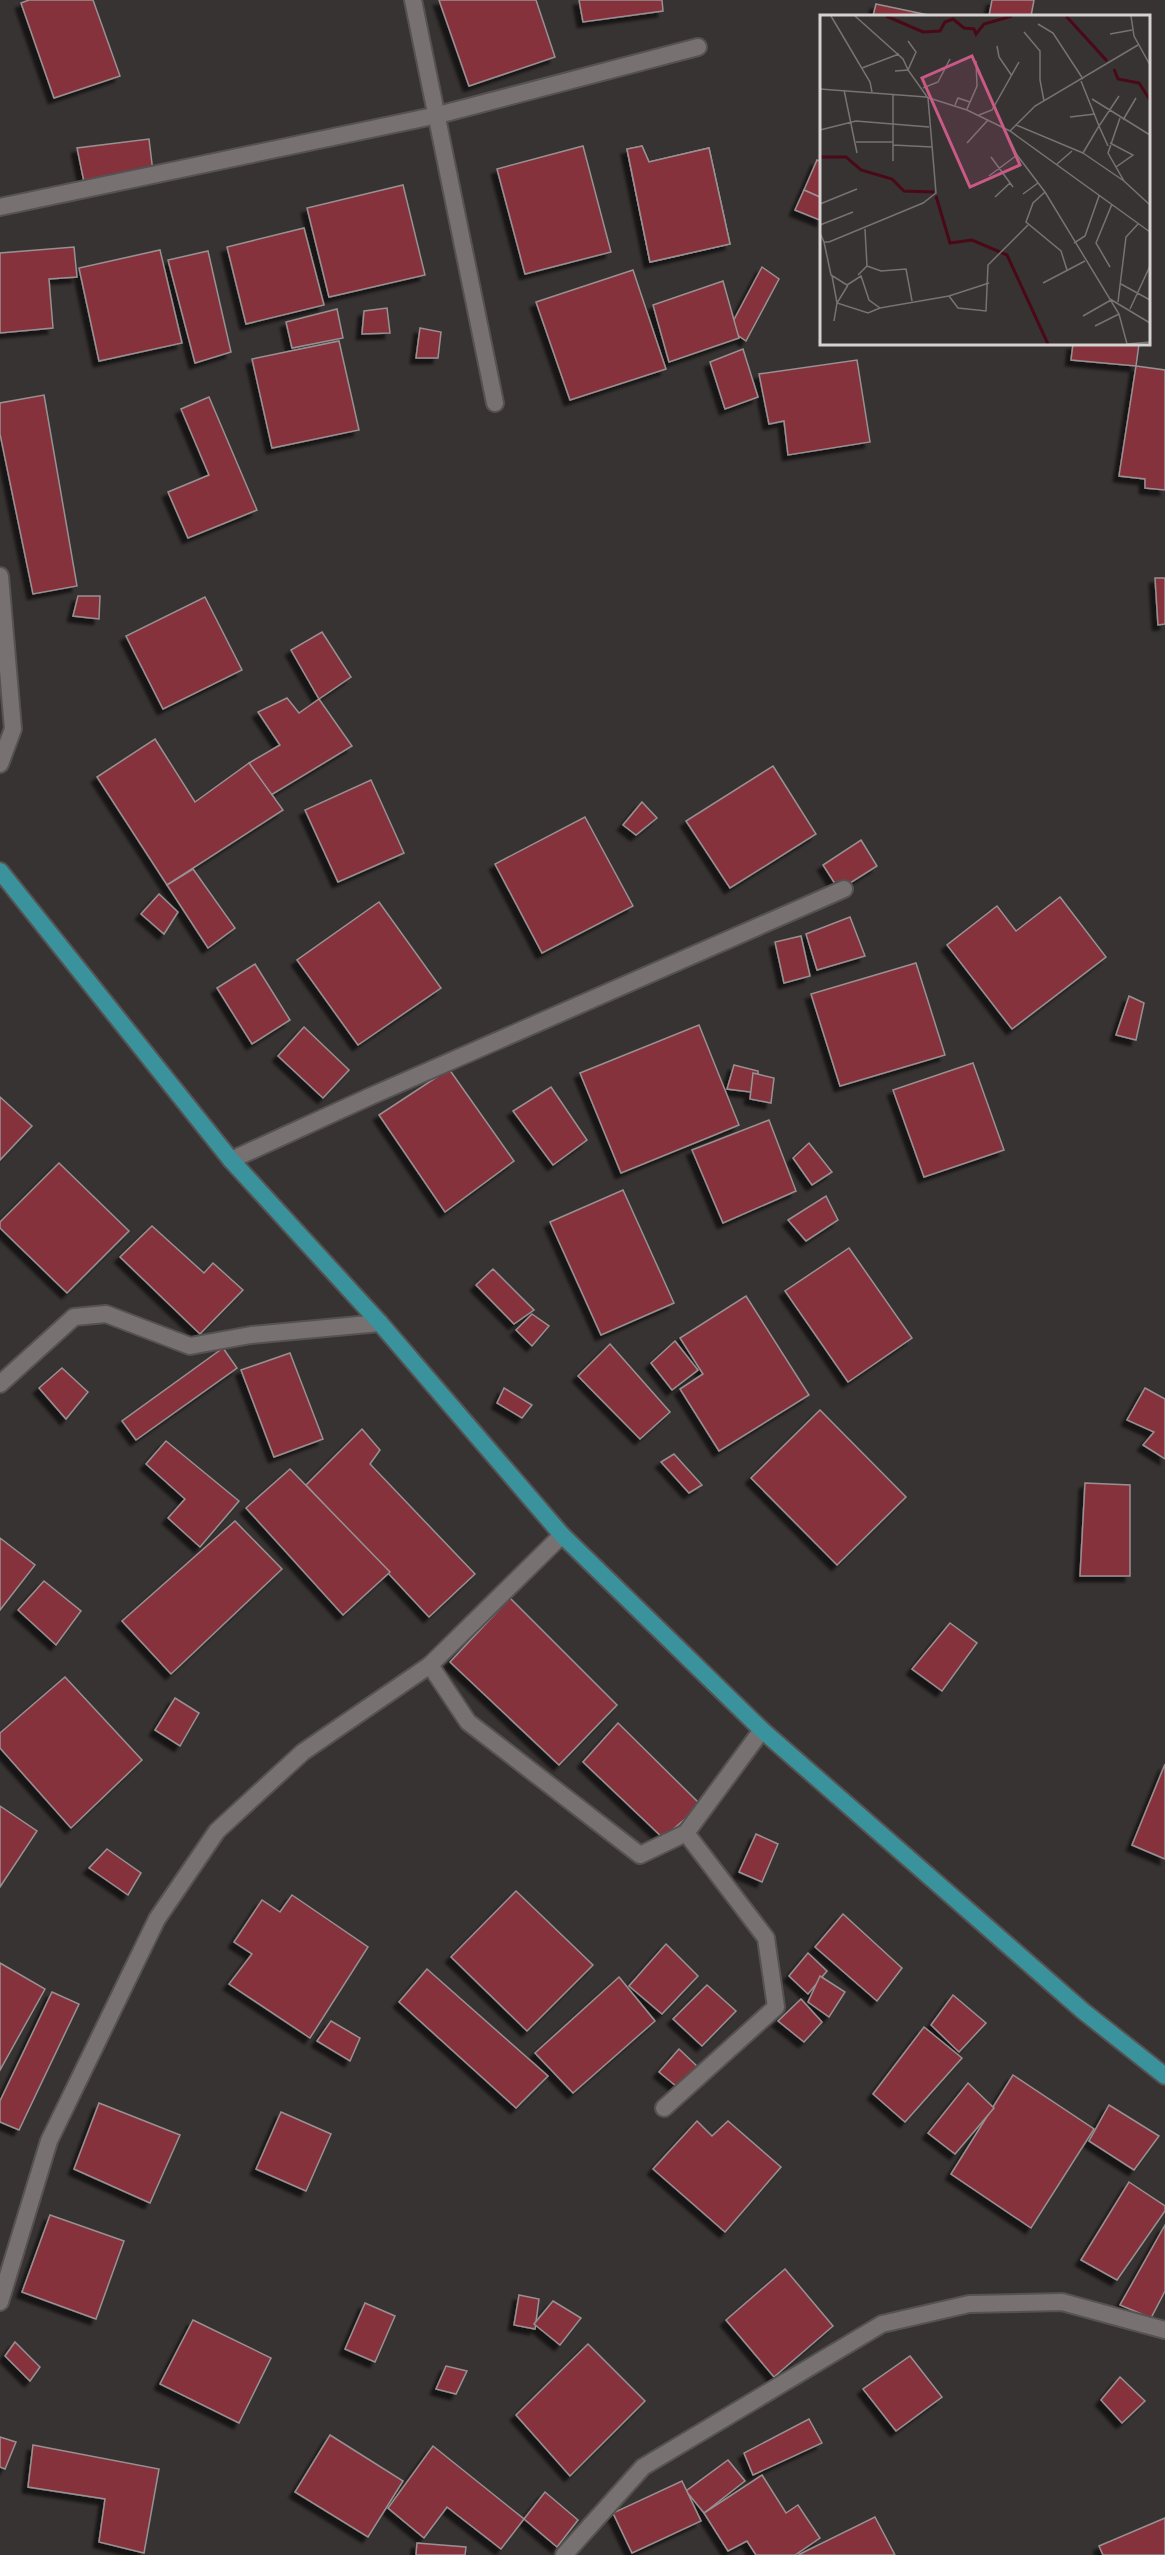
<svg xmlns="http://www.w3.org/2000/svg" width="1165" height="2555" font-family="Spectral,serif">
<defs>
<filter id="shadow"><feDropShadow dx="-5.5" dy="5.5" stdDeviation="1.5" flood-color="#0009"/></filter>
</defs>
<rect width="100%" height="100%" fill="#383333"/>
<g fill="#86313e" stroke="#989191" stroke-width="1.5" filter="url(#shadow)">
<path d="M29,0h64l27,76 -66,22 -33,-95z"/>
<path d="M439,0h97l19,57 -86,29z"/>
<path d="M579,0h83l1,11 -80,11z"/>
<path d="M992,0h42l-3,16h-42z"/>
<path d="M876,4l57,12h-60z"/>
<path d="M149,139l4,33 -69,10 -7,-34z"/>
<path d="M583,146l28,106 -86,22 -28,-105z"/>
<path d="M642,146l7,16 60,-14 21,96 -80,18 -23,-113z"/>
<path d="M642,146l7,16 60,-14 21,96 -80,18 -23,-113z"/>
<path d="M817,160l5,2v36l-18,-8z"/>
<path d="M403,185l22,90 -96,22 -22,-89z"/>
<path d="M804,190l18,8v23l-27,-11z"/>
<path d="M304,228l20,77 -78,19 -19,-77z"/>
<path d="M74,247l3,30 -28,2 4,49 -53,5v-80z"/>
<path d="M160,250l22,93 -83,18 -20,-93z"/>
<path d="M208,251l23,101 -36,11 -27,-103z"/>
<path d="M762,267l17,12 -33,62 -17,-12z"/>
<path d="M633,270l33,99 -96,31 -34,-98z"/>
<path d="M723,281l16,57 -70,24 -16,-57z"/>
<path d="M387,308l3,25 -28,1 2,-23z"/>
<path d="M337,309l6,29 -51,10 -6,-26z"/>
<path d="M420,328l21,4 -3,26h-22z"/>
<path d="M339,341l20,89 -87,18 -20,-89z"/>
<path d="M1073,344h66l-3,22 -65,-6z"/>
<path d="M743,349l15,48 -33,12 -15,-47z"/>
<path d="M857,360l13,82 -82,13 -4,-34 -15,3 -10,-50z"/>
<path d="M1136,366l29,4v120l-20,-2v-9l-26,-3z"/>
<path d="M44,395l33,191 -44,8 -33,-160v-31z"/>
<path d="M209,397l48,113 -69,28 -20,-46 41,-17 -28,-66z"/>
<path d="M1155,578h10v46l-7,1z"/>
<path d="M78,596h22l-1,23 -26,-3z"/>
<path d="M205,597l37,73 -79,39 -37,-73z"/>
<path d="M322,632l29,45 -32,22 -28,-49z"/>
<path d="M287,698l12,15 20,-14 33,47 -81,49 -22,-32 31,-18 -22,-33z"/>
<path d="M155,739l40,63 54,-39 34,47 -116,75 -70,-108z"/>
<path d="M773,766l43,68 -86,54 -44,-67z"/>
<path d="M371,780l33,73 -66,29 -33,-72z"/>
<path d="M642,802l15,16 -21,17 -13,-10z"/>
<path d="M585,817l48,89 -91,47 -47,-89z"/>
<path d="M861,840l16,26 -38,24 -16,-25z"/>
<path d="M193,869l42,59 -27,20 -41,-63z"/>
<path d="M159,894l19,18 -14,22 -23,-20z"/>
<path d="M1060,897l46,60 -94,72 -65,-84 50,-39 19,25z"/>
<path d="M379,902l62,86 -83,57 -61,-85z"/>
<path d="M850,917l15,39 -48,14 -11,-36z"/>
<path d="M801,936l9,40 -26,7 -9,-41z"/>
<path d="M916,963l29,92 -105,31 -29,-92z"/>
<path d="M255,964l35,56 -38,24 -35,-56z"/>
<path d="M1129,996l15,7 -8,37 -20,-5z"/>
<path d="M699,1025l40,100 -118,48 -41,-100z"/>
<path d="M304,1027l45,43 -26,28 -45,-42z"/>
<path d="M973,1063l31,87 -80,27 -31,-87z"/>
<path d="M734,1065l24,6v22l-31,-4z"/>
<path d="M449,1069l65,92 -69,51 -66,-97z"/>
<path d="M753,1073l21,5 -3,25 -21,-4z"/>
<path d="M551,1087l36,53 -34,25 -40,-54z"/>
<path d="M0,1097l32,29 -32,34z"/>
<path d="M769,1120l27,71 -73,32 -31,-73z"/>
<path d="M809,1143l23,29 -20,13 -19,-27z"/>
<path d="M59,1163l70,68 -62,62 -67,-65v-6z"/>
<path d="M623,1190l51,113 -73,32 -51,-113z"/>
<path d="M826,1196l12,24 -32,21 -18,-21z"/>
<path d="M152,1226l52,47 9,-10 30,27 -43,44 -80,-77z"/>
<path d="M849,1248l63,90 -64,44 -63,-91z"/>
<path d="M493,1269l41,41 -20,14 -38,-39z"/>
<path d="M746,1296l63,99 -90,56 -39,-62 23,-15 -23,-36z"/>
<path d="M532,1314l17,12 -17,20 -16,-16z"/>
<path d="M675,1341l23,29 -26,20 -21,-27z"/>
<path d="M610,1344l60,68 -30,27 -62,-63z"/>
<path d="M223,1348l14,20 -101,72 -14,-19z"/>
<path d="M290,1353l33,86 -49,18 -33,-87z"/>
<path d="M62,1368l26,24 -22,27 -27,-31z"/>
<path d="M504,1388l28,17 -10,13 -25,-15z"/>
<path d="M1145,1388l20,11v60l-22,-14 11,-13 -27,-12z"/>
<path d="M820,1410l86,87 -69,68 -86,-87z"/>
<path d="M362,1429l18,21 -10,14 105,110 -46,43 -123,-132z"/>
<path d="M166,1441l73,60 -39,46 -32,-29 17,-19 -39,-35z"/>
<path d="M674,1454l28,31 -13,8 -28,-31z"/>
<path d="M290,1469l100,103 -47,43 -97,-107z"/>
<path d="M1085,1483l45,2v91h-50z"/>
<path d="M235,1521l47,48 -111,105 -49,-53z"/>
<path d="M0,1538l35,27 -35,45z"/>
<path d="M44,1581l37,30 -25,34 -38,-35z"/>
<path d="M510,1598l107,107 -58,60 -109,-103z"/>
<path d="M950,1623l27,20 -35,48 -30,-22z"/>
<path d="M65,1677l77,83 -71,68 -71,-80v-15z"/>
<path d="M175,1698l24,15 -19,33 -25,-16z"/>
<path d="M618,1723l83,82 -38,33 -80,-76z"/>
<path d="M1165,1764v95l-33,-14z"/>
<path d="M0,1806l37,25 -37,56z"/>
<path d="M756,1834l22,10 -16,38 -23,-10z"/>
<path d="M107,1849l34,24 -13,22 -39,-27z"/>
<path d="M516,1891l77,74 -66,66 -76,-74z"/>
<path d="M292,1895l76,52 -58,91 -81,-54 23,-30 -18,-12 28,-42 18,12z"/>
<path d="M843,1914l59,54 -25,33 -62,-54z"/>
<path d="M666,1944l32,32 -36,38 -33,-28z"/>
<path d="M808,1953l19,18 -19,23 -19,-18z"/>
<path d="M0,1963l45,26 -45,81z"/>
<path d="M427,1969l121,107 -32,32 -117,-106z"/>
<path d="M820,1976l25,16 -16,25 -21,-15z"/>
<path d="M619,1977l36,44 -82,72 -38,-40z"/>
<path d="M707,1985l29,26 -34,35 -29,-27z"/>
<path d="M52,1992l27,12 -60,126 -19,-8v-21z"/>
<path d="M953,1995l33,28 -27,29 -28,-27z"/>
<path d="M801,1999l21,23 -18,20 -26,-21z"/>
<path d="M331,2021l29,17 -10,23 -33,-20z"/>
<path d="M924,2027l38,31 -57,64 -32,-28z"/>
<path d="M679,2049l19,18 -16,24 -23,-19z"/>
<path d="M1013,2075l81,54 -63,99 -80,-54z"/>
<path d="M968,2083l26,25 -39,46 -27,-21z"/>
<path d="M99,2103l81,32 -30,68 -76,-34z"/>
<path d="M1109,2105l50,31 -25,34 -45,-29z"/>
<path d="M281,2112l50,22 -25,57 -50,-22z"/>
<path d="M697,2121l15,15 16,-15 53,46 -56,65 -72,-63z"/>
<path d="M1129,2182l36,24v5l-48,69 -36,-20z"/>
<path d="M50,2215l74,26 -28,78 -74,-27z"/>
<path d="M1165,2225v66l-14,27 -31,-13z"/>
<path d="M785,2269l48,57 -59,51 -48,-57z"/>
<path d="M519,2295l20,4 -4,30 -21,-4z"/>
<path d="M553,2301l28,17 -21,27 -26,-21z"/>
<path d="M365,2303l30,13 -20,46 -30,-13z"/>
<path d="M193,2320l78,38 -32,65 -79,-39z"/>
<path d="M15,2342l25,25 -10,14 -25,-25z"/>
<path d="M588,2344l57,57 -75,75 -54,-61z"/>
<path d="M910,2356l32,41 -46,34 -33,-42z"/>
<path d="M446,2366l21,5 -11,23 -20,-5z"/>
<path d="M1120,2377l25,24 -23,22 -21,-23z"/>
<path d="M809,2419l13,24 -69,32 -9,-22z"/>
<path d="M330,2435l73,46 -35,56 -73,-45z"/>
<path d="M0,2437l16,5 -11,27 -5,-2z"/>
<path d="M33,2445l126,24 -15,84 -45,-11 6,-43 -77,-12z"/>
<path d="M433,2446l91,73 -23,30 -54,-42 -23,31 -36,-30z"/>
<path d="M728,2460l17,21 -41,32 -18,-22z"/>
<path d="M762,2475l24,38 12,-8 22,33 -25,17h-39l-9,-14 -19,10 -24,-38z"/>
<path d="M682,2481l19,40 -69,32 -19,-40z"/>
<path d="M545,2492l33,28 -21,27 -33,-28z"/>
<path d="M875,2517l20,38h-97z"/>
<path d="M1165,2518v37h-62l-4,-9z"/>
<path d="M417,2543l49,4 -1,8h-49z"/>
</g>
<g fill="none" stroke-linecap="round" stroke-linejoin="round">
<g stroke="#565252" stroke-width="20">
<g id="minor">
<path d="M413,0l82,403"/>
<path d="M0,207l438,-92 260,-68"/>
<path d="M0,576l13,153 -13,35"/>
<path d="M231,1160l140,-64 473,-207"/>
<path d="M0,1384l74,-67 32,-3 84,32 61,-11 129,-12"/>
<path d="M430,1665l38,57 172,133 46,-22 76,-103"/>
<path d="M664,2108l112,-101 -10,-69 -80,-105"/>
<path d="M0,2302l49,-161 108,-222 60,-88 86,-79 127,-87 132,-130"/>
<path d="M564,2555l79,-88 239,-143 87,-20 93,-2 103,28"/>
</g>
</g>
<g stroke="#565252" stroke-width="20">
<path id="trunk" d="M0,871l231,289 149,163 182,212 200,195 321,281 82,65"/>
</g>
<use href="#minor" stroke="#777171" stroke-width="16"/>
<use href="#trunk" stroke="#3a929d" stroke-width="16"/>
</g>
<g transform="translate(820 15)">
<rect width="330" height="330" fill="#383333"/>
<path fill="none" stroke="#490917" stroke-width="3" d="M66,1l37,16 17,-1 5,-9 8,-3 11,9 10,1 2,5 8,-10 28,-8M246,1l41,45M294,54l4,10 21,4 11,17M0,142h26l15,13 31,9 12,12 30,1M116,181l14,47 22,-3 35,15 41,89"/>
<path fill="none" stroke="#777373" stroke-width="1.5" d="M11,1l39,66 2,10M35,1l48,43 5,11 -13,1M311,1l3,20 16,29M218,9l15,9 30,46M204,17l16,19v29l4,21M290,19l22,-4M177,31l2,11 13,19M42,53l37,-14M103,73l15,-6 12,-23M0,74l106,8 41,13 43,21 140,101M24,75l13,63M73,80v66M272,84l58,36M135,90l3,-7 12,4M147,94l10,-23 -1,-25M159,100l13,-5 27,-48M250,102l25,-3M300,103l-12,35 16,28 26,24M303,105l13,-22M196,110l67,28 16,-27 -18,-45M0,115l36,-9 73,6M185,115l12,25 28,37 74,122 8,30M190,116l25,-25 103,-61M36,127h37M147,128l21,-23M290,128l23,12 -17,12M73,130l39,2M288,131l-9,-20 20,-30M263,138l41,28M171,142l22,30M237,149l15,-13M169,161l28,-21M225,177l-12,11 -7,19 35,29 6,19M203,179l15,-11M175,182l15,-14M0,189l37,-15M0,210l33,-13M0,218l4,9h5l94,-39 13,-10 -8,-95 -20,-28 8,-18 -8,-11M4,227l7,33 16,10 14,-9 8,24 11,8 69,-12 40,-13M254,228l11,-7 14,-40M47,251l14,5 25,-2 6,32M290,252l-14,-24 16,-39M38,260l9,-9 -2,-37M12,261l5,27 31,10 12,-5M223,268l42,-22M301,269l29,16M129,281l9,12 28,3 2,-46 40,-40M290,284l40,24M298,287l8,-65 12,-13M310,294l20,-43M263,301l28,-16M14,306l3,-18 11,-18M275,311l24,-12M307,329l23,-2"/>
<path fill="#c95985" fill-opacity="0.15" stroke="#c95985" stroke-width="3" d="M152,41l48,109 -50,22 -48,-109z"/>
<rect width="330" height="330" fill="none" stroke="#d5d2d2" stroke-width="3"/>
</g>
</svg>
